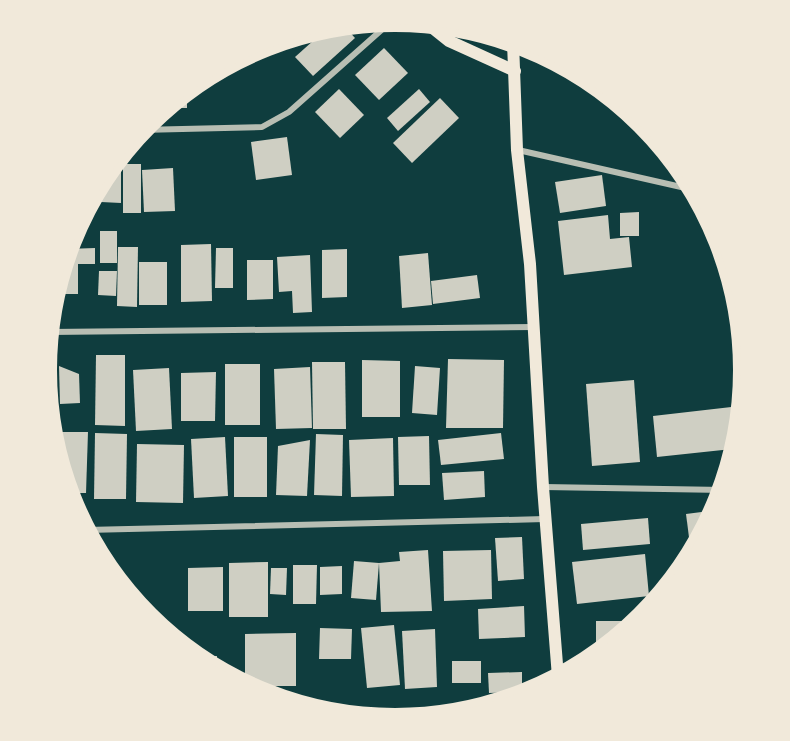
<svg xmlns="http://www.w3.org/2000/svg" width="790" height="741" font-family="'Varela Round',sans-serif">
<rect width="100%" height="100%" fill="#0f3d3e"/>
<g fill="#cfcfc3">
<path d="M346,28l9,10 -42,38 -18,-19 28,-25z"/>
<path d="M384,48l24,25 -29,27 -24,-25z"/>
<path d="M339,89l25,26 -24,23 -25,-26z"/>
<path d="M419,89l11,13 -32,29 -11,-13z"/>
<path d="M187,94v14h-22z"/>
<path d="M440,98l19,20 -47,45 -19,-20z"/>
<path d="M287,137l5,38 -36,5 -5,-38z"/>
<path d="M121,158v45l-20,-1v-15z"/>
<rect x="123" y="164" width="18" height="49"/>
<path d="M173,168l2,43 -31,1 -2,-42z"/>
<path d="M602,175l4,31 -46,7 -5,-31z"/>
<path d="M639,212v24h-19v-23z"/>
<path d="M608,215l2,24 19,-2 3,30 -68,8 -6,-54z"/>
<rect x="100" y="231" width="17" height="32"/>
<path d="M211,244l1,57 -31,1v-57z"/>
<path d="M118,247h20l-1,60 -20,-1z"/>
<path d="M95,248v16h-17v30h-20l9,-45z"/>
<path d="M216,248h17v40h-18z"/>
<path d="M347,249v48l-25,1v-48z"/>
<path d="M428,253l4,52 -30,3 -3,-52z"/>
<path d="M310,255l2,57 -19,1 -1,-22 -13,1 -2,-35z"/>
<path d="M247,260h26v39l-26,1z"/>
<rect x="139" y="262" width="28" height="43"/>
<path d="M99,271h18l-1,25 -18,-1z"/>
<path d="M477,275l3,23 -47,6 -2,-23z"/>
<path d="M96,355h29v71l-30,-1z"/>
<path d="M448,359l56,1 -1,68h-57z"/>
<path d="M362,360l38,1v56h-38z"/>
<path d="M312,362h33l1,67h-33z"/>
<rect x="225" y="364" width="35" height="61"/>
<path d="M59,366l20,8 1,29 -20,1z"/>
<path d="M415,366l25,2 -3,47 -25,-2z"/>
<path d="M310,367l2,61 -36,1 -2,-60z"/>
<path d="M169,368l3,61 -36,2 -3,-61z"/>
<path d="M216,372l-1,49h-34v-48z"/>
<path d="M634,380l6,82 -48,4 -6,-82z"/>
<path d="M740,406l-8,43 -75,8 -4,-41z"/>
<path d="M55,432h33l-2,61h-19z"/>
<path d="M95,433l32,1 -1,65h-32z"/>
<path d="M501,433l3,26 -63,6 -3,-25z"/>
<path d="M316,434l27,1 -1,61 -28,-1z"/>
<path d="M429,436l1,49h-31l-1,-48z"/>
<path d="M225,437l3,59 -34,2 -3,-59z"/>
<rect x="234" y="437" width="33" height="60"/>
<path d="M393,438l1,58 -43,1 -2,-57z"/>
<path d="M310,440l-3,56 -31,-1 2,-49z"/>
<path d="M137,444l47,1 -1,58 -47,-1z"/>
<path d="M484,471l1,26 -41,3 -2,-27z"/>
<path d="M717,510l-22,34 -5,1 -4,-31z"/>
<path d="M648,518l2,26 -67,6 -2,-26z"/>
<path d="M522,537l2,42 -26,2 -3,-43z"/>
<path d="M428,550l4,61 -51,1 -2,-49 21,-2 -1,-9z"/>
<path d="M491,550l1,49 -48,2 -1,-50z"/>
<path d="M645,554l4,42 -72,8 -5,-42z"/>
<path d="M354,561l25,2 -3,37 -25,-2z"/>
<path d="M268,562v55h-39v-54z"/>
<path d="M293,565h24l-1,39h-23z"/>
<path d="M342,566v28l-22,1v-28z"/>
<path d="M223,567v44h-35v-43z"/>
<path d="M271,568h16l-1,27 -16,-1z"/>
<path d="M524,606l1,31 -46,2 -1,-30z"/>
<path d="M596,621h47l-47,31z"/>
<path d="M394,625l6,60 -33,3 -6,-60z"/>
<path d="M320,628l32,1 -1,30h-32z"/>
<path d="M435,629l2,58 -32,2 -3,-58z"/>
<path d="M296,633v53h-51v-52z"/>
<path d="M200,656h17v11z"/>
<rect x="452" y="661" width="29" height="22"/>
<path d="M522,672v20l-33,1 -1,-20z"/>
</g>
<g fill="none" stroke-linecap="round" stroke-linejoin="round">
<g stroke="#b8beb3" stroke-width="6">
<path d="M140,130l122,-3 27,-15 106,-94"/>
<path d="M518,150l172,39"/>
<path d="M50,332l484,-5"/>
<path d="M544,487l180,3"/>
<path d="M86,530l459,-11"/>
<path d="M369,718l59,-2"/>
</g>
<g stroke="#f1e9da" stroke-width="12">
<path d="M429,25l20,16 66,30"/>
<path d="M513,42l4,108 13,114 13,223 15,190"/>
</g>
</g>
<path d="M0 0H790V741H0ZM53 370a342 342 0 1 1 684 0a342 342 0 1 1-684 0Z" fill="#f1e9da" fill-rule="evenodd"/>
<path fill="none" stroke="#f1e9da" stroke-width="8" d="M53 370a342 342 0 1 1 684 0a342 342 0 1 1-684 0Z"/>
</svg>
